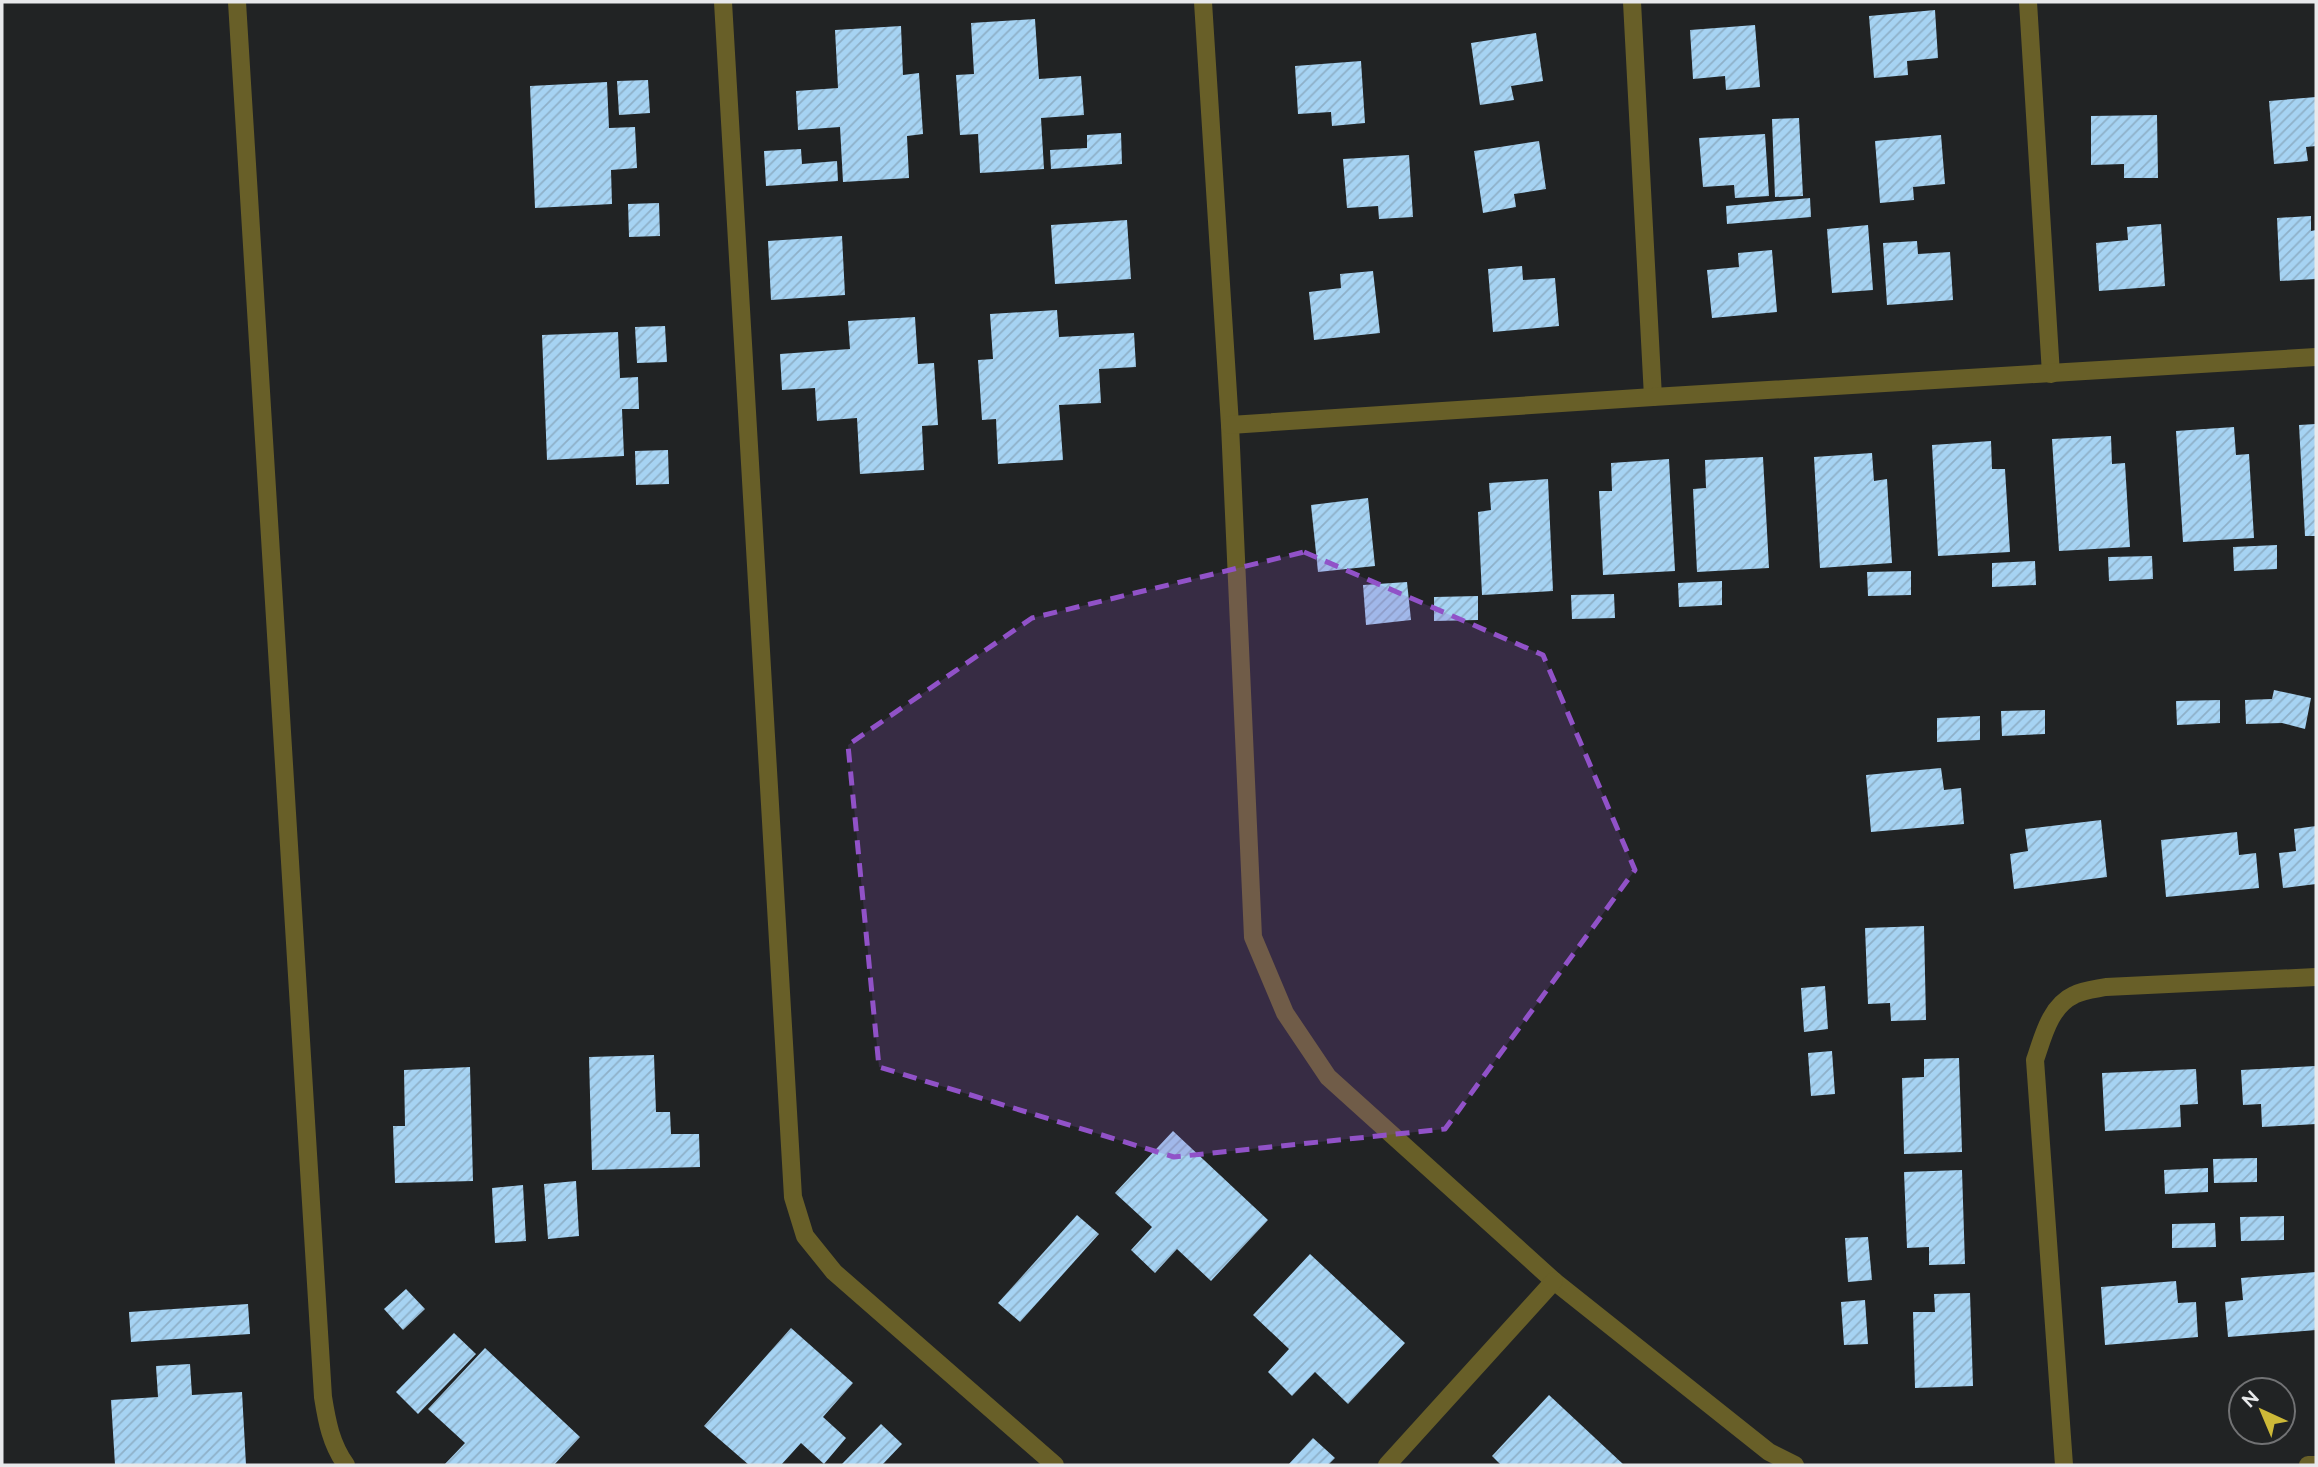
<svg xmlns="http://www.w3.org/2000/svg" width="2318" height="1467" font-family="Raleway,sans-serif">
<defs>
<pattern id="building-hatch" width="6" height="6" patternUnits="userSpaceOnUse" patternTransform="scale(1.75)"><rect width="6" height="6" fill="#a6d3f3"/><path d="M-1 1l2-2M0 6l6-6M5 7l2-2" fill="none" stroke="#8eb0c8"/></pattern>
</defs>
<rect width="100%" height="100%" fill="#212324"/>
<g fill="url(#building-hatch)">
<path d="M1935,10l3,48 -31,3 1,14 -34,3 -5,-62z"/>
<path d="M1035,19l4,60 42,-3 3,39 -43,3 3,51 -64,4 -2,-39 -18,1 -4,-60 18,-1 -3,-51z"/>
<path d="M1755,25l5,62 -34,3 -1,-14 -32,3 -3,-49z"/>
<path d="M901,26l2,49 16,-2 4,61 -16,2 2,42 -66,4 -3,-55 -42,3 -2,-39 42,-3 -3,-58z"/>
<path d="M1536,33l7,48 -32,5 3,14 -34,5 -9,-62z"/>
<path d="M1361,61l4,62 -33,3 -1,-14 -33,2 -3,-48z"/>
<path d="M648,80l2,33 -31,2 -2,-34z"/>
<path d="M607,82l2,46 26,-1 2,41 -26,2 1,34 -77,4 -5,-122z"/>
<path d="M2316,97v49l-10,1 2,14 -34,3 -5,-63z"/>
<path d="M2157,115l1,63h-34v-14l-33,1v-49z"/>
<path d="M1799,118l4,78 -28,1 -3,-78z"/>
<path d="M1121,133l1,31 -71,5 -1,-19 37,-2v-13z"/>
<path d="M1765,134l4,62 -34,2 -1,-13 -31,2 -4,-49z"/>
<path d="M1941,135l4,49 -32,3 1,13 -34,3 -5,-62z"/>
<path d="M1539,141l7,48 -32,5 2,13 -33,6 -9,-62z"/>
<path d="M801,149l1,15 35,-3 1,20 -72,5 -2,-35z"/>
<path d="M1409,155l4,62 -34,2 -1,-13 -31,2 -4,-49z"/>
<path d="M1810,198l1,19 -84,7 -1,-18z"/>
<path d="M659,203l1,33 -31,1 -1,-33z"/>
<path d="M2311,216v15l5,-1v49l-36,2 -3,-63z"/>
<path d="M1127,220l4,59 -76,5 -4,-59z"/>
<path d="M2161,224l4,62 -66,5 -3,-48 32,-3 -1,-13z"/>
<path d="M1868,225l5,65 -41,3 -5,-64z"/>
<path d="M842,236l3,59 -74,5 -3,-59z"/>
<path d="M1917,241l1,13 32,-2 3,48 -66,5 -4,-62z"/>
<path d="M1772,250l5,62 -65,6 -5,-48 32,-3 -1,-14z"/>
<path d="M1522,266l1,14 32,-2 4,48 -66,6 -5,-63z"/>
<path d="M1373,271l7,62 -66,7 -5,-48 32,-4 -1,-14z"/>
<path d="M1057,310l2,27 75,-4 2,34 -37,2 2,34 -42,2 4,55 -65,4 -2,-45 -14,1 -4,-60 15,-1 -3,-45z"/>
<path d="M915,317l3,47 16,-1 4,62 -16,1 2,44 -64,4 -3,-56 -40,3 -2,-33 -33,2 -2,-36 70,-5 -2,-28z"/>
<path d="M665,326l2,36 -30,1 -2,-36z"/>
<path d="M618,332l2,46 18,-1 1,32h-17l2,47 -77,4 -5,-125z"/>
<path d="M2316,424v112h-11l-6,-111z"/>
<path d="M2234,427l2,28 13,-1 5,84 -71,4 -7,-111z"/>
<path d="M2111,436l1,28 13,-1 5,84 -71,4 -7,-112z"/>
<path d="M1991,441l1,28h13l5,83 -72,4 -6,-111z"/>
<path d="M668,450l1,34 -33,1 -1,-34z"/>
<path d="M1872,453l2,28 13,-2 5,84 -72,5 -6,-111z"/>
<path d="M1763,457l6,111 -72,4 -4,-83 13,-1 -1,-28z"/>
<path d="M1669,459l6,112 -72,4 -4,-84h13l-1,-28z"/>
<path d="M1548,479l5,112 -71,4 -4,-83 13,-2 -2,-27z"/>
<path d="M1368,498l7,68 -57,6 -7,-67z"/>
<path d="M2277,545v24l-43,2 -1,-24z"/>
<path d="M2152,556l1,23 -44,2 -1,-24z"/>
<path d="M2035,561l1,24 -44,2v-24z"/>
<path d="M1911,571v24l-43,1 -1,-24z"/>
<path d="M1722,581v24l-43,2 -1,-24z"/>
<path d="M1407,582l4,38 -45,5 -3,-40z"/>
<path d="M1614,594l1,24 -43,1 -1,-24z"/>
<path d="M1478,596v24l-44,1v-24z"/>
<path d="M2274,690l37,8 -6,31 -23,-6 -36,1 -1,-24 27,-1z"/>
<path d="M2220,700v23l-43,2 -1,-24z"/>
<path d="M2045,710v24l-43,2 -1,-25z"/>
<path d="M1980,716v24l-43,2v-24z"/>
<path d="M1941,768l3,22 17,-2 3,36 -93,8 -5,-57z"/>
<path d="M2101,820l6,57 -93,12 -4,-35 18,-3 -3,-22z"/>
<path d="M2316,826v58l-33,4 -4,-35 17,-2 -2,-22z"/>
<path d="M2237,832l2,23 17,-2 3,35 -93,9 -5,-57z"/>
<path d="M1924,926l2,94 -35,1 -1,-18 -22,1 -3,-76z"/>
<path d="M1825,986l3,43 -24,3 -3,-44z"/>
<path d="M1832,1051l3,43 -24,2 -3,-43z"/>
<path d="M654,1055l2,57h14l1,22h28l1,33 -108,3 -3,-113z"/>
<path d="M1959,1058l3,94 -58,2 -2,-76 22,-1v-18z"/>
<path d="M2316,1066v58l-54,3 -1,-23 -18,1 -2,-35z"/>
<path d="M470,1067l3,114 -78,2 -2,-57h12l-1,-56z"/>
<path d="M2196,1069l2,35 -18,1 1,22 -76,4 -3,-58z"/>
<path d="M1173,1131l95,89 -57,61 -34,-32 -22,24 -24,-23 21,-23 -37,-34z"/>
<path d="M2257,1158v24l-43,1 -1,-24z"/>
<path d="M2208,1168v24l-43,2 -1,-24z"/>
<path d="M1962,1170l3,94 -36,1v-18l-22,1 -3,-76z"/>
<path d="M576,1181l3,55 -31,3 -4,-55z"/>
<path d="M523,1185l3,56 -31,2 -3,-55z"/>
<path d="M1077,1215l22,19 -79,88 -22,-19z"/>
<path d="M2284,1216v24l-43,1 -1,-24z"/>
<path d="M2215,1223l1,24 -44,1v-24z"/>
<path d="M1868,1237l4,43 -24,2 -3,-44z"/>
<path d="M1310,1254l95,89 -57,61 -33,-32 -23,24 -24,-24 21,-23 -36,-34z"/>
<path d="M2316,1272v58l-88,7 -3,-35 18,-2 -2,-22z"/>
<path d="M2176,1281l2,22 18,-1 2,35 -93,8 -4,-58z"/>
<path d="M406,1289l19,20 -22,21 -19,-21z"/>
<path d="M1970,1293l3,93 -58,2 -2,-76h22l-1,-18z"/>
<path d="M1865,1300l3,44 -24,1 -3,-43z"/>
<path d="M248,1304l2,30 -119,8 -2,-30z"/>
<path d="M791,1328l62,55 -30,34 23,21 -22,26 -23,-21 -20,22h-32l-45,-39z"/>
<path d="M454,1333l22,21 -58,60 -22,-22z"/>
<path d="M485,1348l95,89 -26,28h-110l21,-22 -37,-34z"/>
<path d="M190,1364l2,31 50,-3 4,73h-131l-4,-65 47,-3 -2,-31z"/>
<path d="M1549,1395l75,70h-123l-9,-9z"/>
<path d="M881,1424l21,20 -20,21h-41z"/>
<path d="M1313,1438l22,20 -7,7h-40z"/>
</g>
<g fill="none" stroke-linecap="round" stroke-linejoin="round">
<g stroke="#685f28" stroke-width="18">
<path d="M237,2l86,1395c4,25 8,47 23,68"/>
<path d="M723,2l70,1195 12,39 29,36 221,193"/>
<path d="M1203,2l27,423 23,512 32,76 43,64 226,204 215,171 26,13"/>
<path d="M1632,2l21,395"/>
<path d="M2028,2l23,372"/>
<path d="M1230,425l423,-28 663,-40"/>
<path d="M1387,1465l167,-184"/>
<path d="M2064,1465l-29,-405c8,-23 15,-54 39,-65 9,-5 22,-6 32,-8l210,-10"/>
<path d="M2308,1465h8"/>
</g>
</g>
<path fill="#9152c8" fill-opacity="0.2" stroke="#9152c8" stroke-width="5" stroke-dasharray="14 9" stroke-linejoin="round" d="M1304,552l239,103 92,215 -190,259 -271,28 -295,-90 -31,-322 184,-127z"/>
<rect width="2318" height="1467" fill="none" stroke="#e8e9eb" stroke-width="7"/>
<g transform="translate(2262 1411) rotate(316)"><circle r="33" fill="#212324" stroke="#717274" stroke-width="2"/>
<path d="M0-5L12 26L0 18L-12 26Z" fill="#cdb938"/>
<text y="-10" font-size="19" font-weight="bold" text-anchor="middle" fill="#e8e9eb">N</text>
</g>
</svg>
